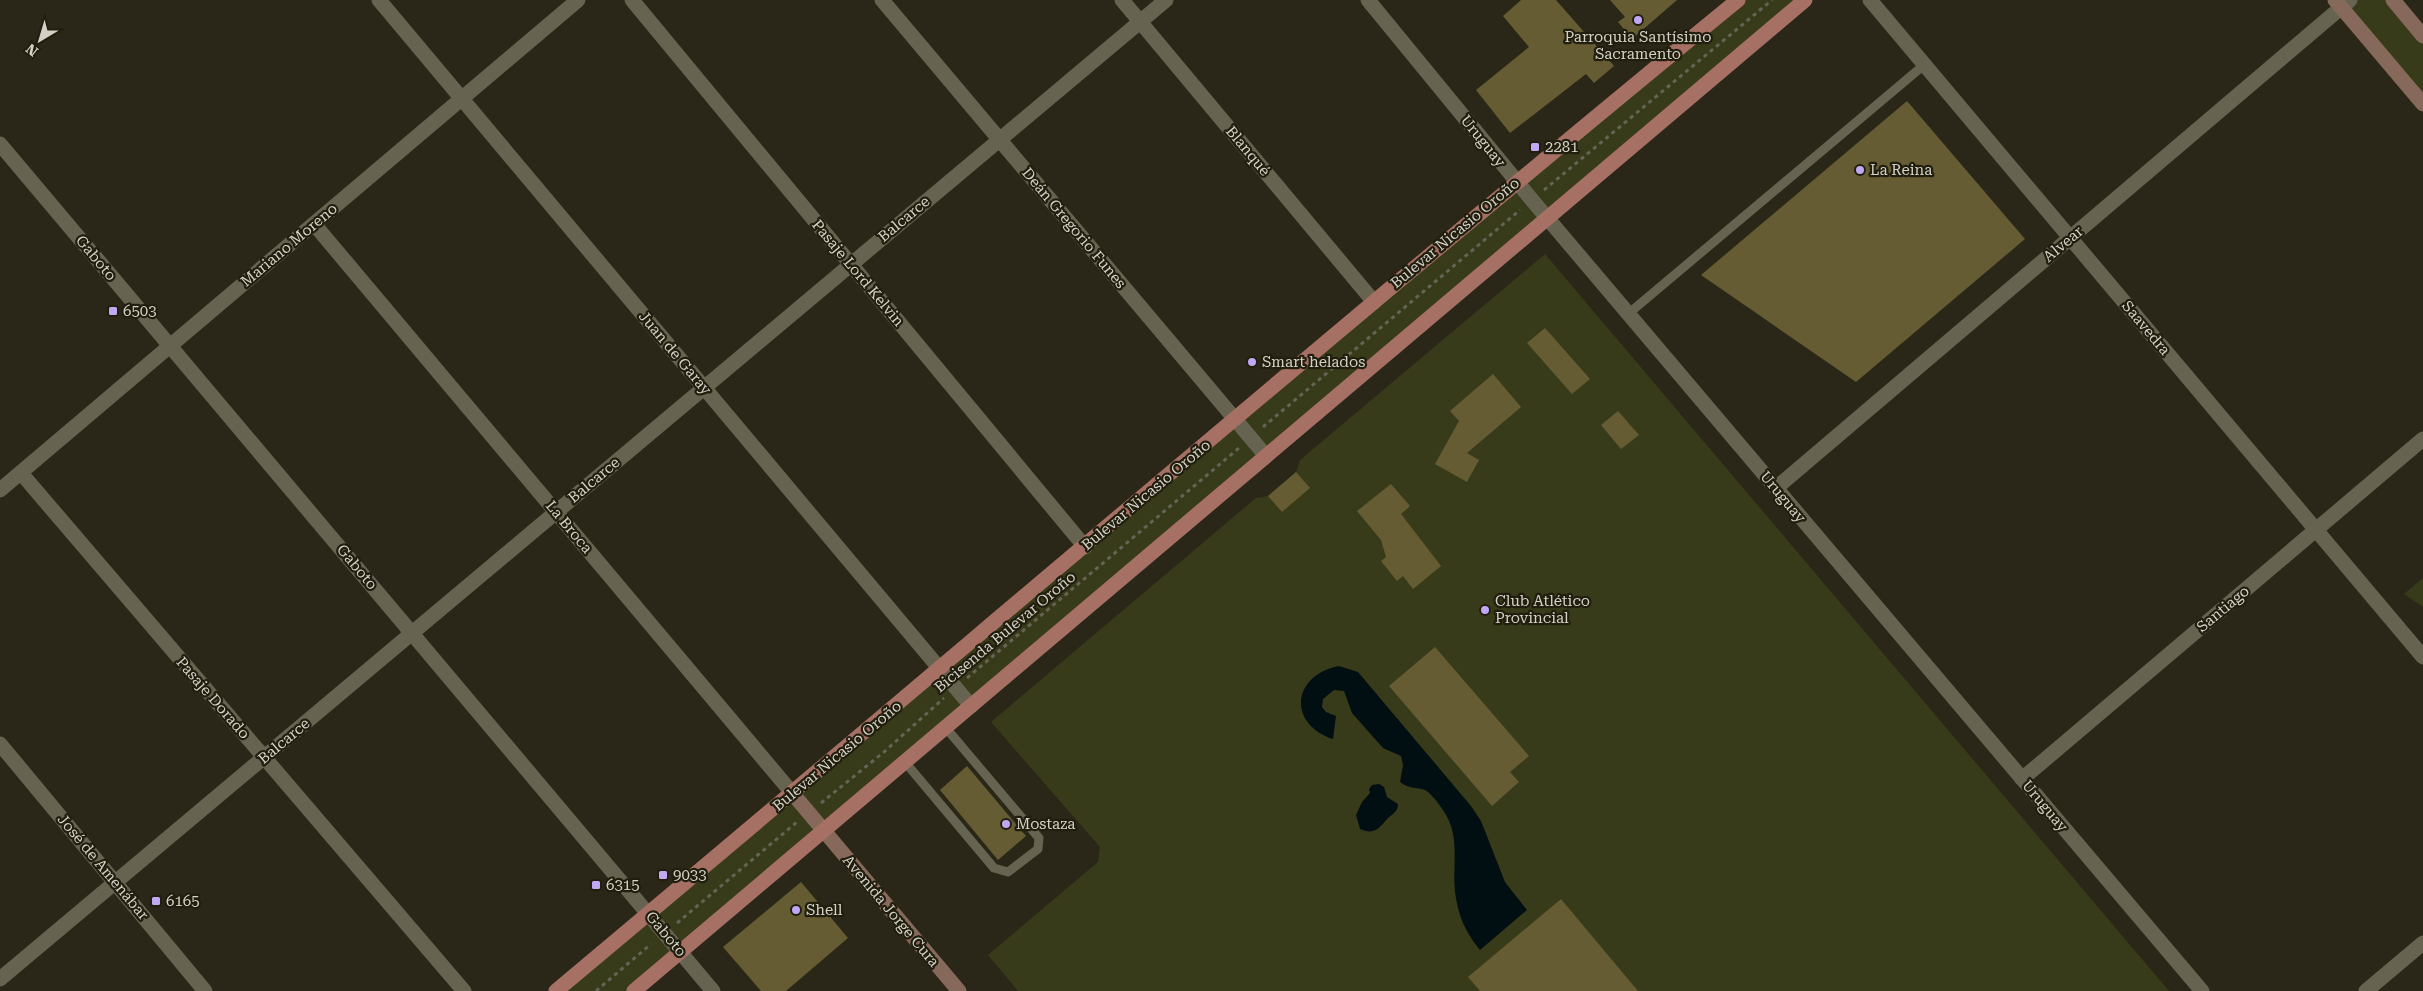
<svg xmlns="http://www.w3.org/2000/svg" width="2423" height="991" font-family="'Roboto Serif',serif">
<rect width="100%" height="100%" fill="#2b2718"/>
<g fill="#383b19">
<path d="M1738,0h67l-1171,991h-78z"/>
<path d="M2335,0h58l30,36v68z"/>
<path d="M1545,254l624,737h-1151l-30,-36 110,-93 2,-15 -109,-125 265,-224 12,-2 28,-24 4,-12z"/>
<path d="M2423,578v29l-19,-13z"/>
</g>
<g fill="#010f12">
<path d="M1339,666l19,6 113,134 10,15 24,61 22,28 -47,40c-15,-18 -22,-35 -25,-58 -3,-30 6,-56 -12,-82 -4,-6 -13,-18 -18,-20 -10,-3 -16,-1 -25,-8l3,-17 -2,-9 -18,-8 -31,-35 -8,-22 -10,-1 -11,9 -1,8 4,5 10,4 -3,23c-46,-15 -41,-64 6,-73z"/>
<path d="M1379,784l5,3 3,10 11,7c0,8 -6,10 -11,15 -8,10 -14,16 -27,10l-4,-14 6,-13 8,-9 -1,-4 3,-4z"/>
</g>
<g fill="#655c33">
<path d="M1521,0h35l58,66 -20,17 -8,-9 -76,59 -34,-43 53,-43 -26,-31z"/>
<path d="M1610,0h67l-45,39 -14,-17 7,-5z"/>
<path d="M1907,101l118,138 -169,143 -155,-107z"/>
<path d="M1545,328l45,51 -18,15 -45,-51z"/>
<path d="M1493,374l28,33 -54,46 12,7 -12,22 -32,-18 24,-43 -9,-10z"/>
<path d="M1618,411l21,24 -18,14 -20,-24z"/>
<path d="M1296,472l14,16 -28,24 -14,-16z"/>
<path d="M1391,484l19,22 -9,8 40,52 -28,23 -10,-13 -6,5 -16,-20 5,-4 -5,-17 -24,-29z"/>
<path d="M1435,647l94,109 -19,16 9,10 -27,24 -103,-120z"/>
<path d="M967,766l59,70 -28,24 -58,-70z"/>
<path d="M801,882l47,56 -62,53h-25l-38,-44z"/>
<path d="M1561,899l77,92h-158l-12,-14z"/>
</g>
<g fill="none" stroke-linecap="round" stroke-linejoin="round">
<g stroke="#676356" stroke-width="3" stroke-dasharray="4 4" stroke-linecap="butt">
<path d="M1544,190l228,-190"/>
<path d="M1263,427l257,-217"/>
<path d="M967,678l272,-230"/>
<path d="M821,803l63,-51 60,-54"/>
<path d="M677,923l120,-101"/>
<path d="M596,991l55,-47"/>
</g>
<g stroke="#676351" stroke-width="9">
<path d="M1628,314l296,-249"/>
<path d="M905,762l89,106 14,4 30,-23 1,-11 -93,-110"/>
</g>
<g stroke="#676351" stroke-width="15">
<path d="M379,0l592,706"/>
<path d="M632,0l453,547"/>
<path d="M882,0l384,456"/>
<path d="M1122,0l252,302"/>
<path d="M1368,0l164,200 670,791"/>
<path d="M1870,0l553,657"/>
<path d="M0,144l713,847"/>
<path d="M314,224l479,570"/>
<path d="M21,473l443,518"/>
<path d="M1776,488l574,-488"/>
<path d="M0,490l578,-490"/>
<path d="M0,744l205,247"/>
<path d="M2022,779l401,-340"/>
<path d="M0,979l1166,-979"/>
<path d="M2366,991l57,-48"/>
</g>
<g stroke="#87695b" stroke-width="15">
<path d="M2335,0l88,104"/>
<path d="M2393,0l30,36"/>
<path d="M793,794l166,197"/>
</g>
<g stroke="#a77065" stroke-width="15">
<path d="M556,991c394,-330 784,-665 1182,-991"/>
<path d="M634,991l1171,-991"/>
</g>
</g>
<g fill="#c0a8f4" stroke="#211e0e" stroke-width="2">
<circle cx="1638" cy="20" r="5"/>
<rect x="1530" y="142" width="10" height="10" rx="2.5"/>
<circle cx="1860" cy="170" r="5"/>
<rect x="108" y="306" width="10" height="10" rx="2.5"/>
<circle cx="1252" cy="362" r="5"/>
<circle cx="1485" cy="610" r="5"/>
<circle cx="1006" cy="824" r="5"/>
<rect x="658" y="870" width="10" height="10" rx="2.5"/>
<rect x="591" y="880" width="10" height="10" rx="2.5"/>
<rect x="151" y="896" width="10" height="10" rx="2.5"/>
<circle cx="796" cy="910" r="5"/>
</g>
<g text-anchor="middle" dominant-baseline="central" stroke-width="4.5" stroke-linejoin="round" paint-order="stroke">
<g font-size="15" fill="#d3d1c7" stroke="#211e0e" text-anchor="start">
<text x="1638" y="37" text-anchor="middle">Parroquia Santísimo<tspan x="1638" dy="17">Sacramento</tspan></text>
<text x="1545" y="147">2281</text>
<text x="1870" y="170">La Reina</text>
<text x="123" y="311">6503</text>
<text x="1262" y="362">Smart helados</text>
<text x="1495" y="601">Club Atlético<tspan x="1495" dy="17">Provincial</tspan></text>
<text x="1016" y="824">Mostaza</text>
<text x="673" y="875">9033</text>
<text x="606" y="885">6315</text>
<text x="166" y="901">6165</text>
<text x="806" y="910">Shell</text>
</g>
<g font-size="15" fill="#d3d1c7" stroke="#211e0e">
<text transform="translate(1483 141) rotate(51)">Uruguay</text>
<text transform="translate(1248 151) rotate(50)">Blanqué</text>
<text transform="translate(904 219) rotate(-40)">Balcarce</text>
<text transform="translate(1074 228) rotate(50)">Deán Gregorio Funes</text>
<text transform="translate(1455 233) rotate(-40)">Bulevar Nicasio Oroño</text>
<text transform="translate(2063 244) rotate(-40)">Alvear</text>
<text transform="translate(289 245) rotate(-40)">Mariano Moreno</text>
<text transform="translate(96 258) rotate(50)">Gaboto</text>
<text transform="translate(858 273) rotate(50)">Pasaje Lord Kelvin</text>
<text transform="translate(2146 328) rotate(50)">Saavedra</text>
<text transform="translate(675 353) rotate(50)">Juan de Garay</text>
<text transform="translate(594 480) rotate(-40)">Balcarce</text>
<text transform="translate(1146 495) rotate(-40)">Bulevar Nicasio Oroño</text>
<text transform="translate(1783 497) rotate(50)">Uruguay</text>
<text transform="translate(569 527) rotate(50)">La Broca</text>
<text transform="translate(357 567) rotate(50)">Gaboto</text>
<text transform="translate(2223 609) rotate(-40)">Santiago</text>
<text transform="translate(1005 632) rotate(-40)">Bicisenda Bulevar Oroño</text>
<text transform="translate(213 698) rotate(49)">Pasaje Dorado</text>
<text transform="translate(284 741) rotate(-40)">Balcarce</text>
<text transform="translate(837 756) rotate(-40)">Bulevar Nicasio Oroño</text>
<text transform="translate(2045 806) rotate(50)">Uruguay</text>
<text transform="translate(103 867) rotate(50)">José de Amenábar</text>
<text transform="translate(891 911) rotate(50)">Avenida Jorge Cura</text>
<text transform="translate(666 934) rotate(50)">Gaboto</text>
</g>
</g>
<g transform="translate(40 40) rotate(218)" stroke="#211e0e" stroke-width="4" paint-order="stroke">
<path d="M0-4L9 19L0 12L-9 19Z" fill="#d3d1c7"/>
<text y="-8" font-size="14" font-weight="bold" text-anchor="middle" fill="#d3d1c7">N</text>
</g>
</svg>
